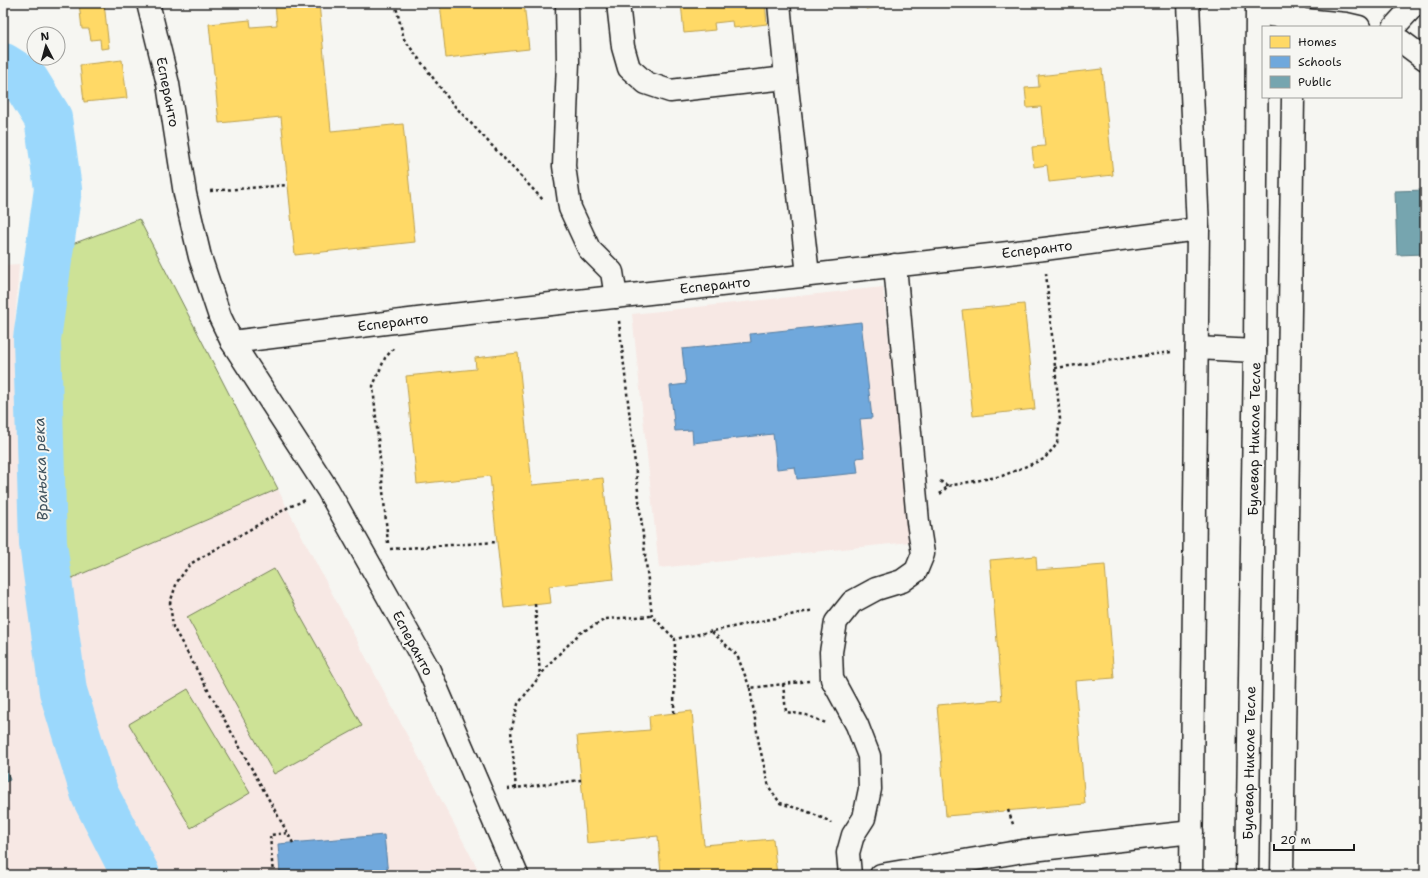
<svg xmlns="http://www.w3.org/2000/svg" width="1428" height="878" font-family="'Shantell Sans',sans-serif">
<rect width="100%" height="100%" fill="#f6f6f2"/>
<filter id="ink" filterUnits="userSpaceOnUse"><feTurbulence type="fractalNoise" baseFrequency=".025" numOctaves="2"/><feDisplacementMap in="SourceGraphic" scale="8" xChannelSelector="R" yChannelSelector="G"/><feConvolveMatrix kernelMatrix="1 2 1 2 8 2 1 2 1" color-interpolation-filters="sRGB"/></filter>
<g filter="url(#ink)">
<g fill="#f7e8e4">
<path d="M19,264l-5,74 11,219 44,228 45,90h-111v-610z"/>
<path d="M883,287l27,255 -251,26 -27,-254z"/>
<path d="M278,489l9,19 194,367h-328l-41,-82 -35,-108 -14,-103z"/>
</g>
<g fill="#cde296" stroke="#747f59">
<path d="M139,219l139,270 -215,93 -10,-242 14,-94z"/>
<path d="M274,569l88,157 -88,48 -87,-157z"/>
<path d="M188,689l62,104 -59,35 -62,-104z"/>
</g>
<g fill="#ffd966" stroke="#bba050">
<path d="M79,3h25l5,45 -8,1 -1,-10 -9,1 -2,-11h-7z"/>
<path d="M285,3h34l12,128 72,-7 12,118 -120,13 -14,-138 -62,6 -10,-99 41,-4 1,7 26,-2 -2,-21z"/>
<path d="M440,3h84l5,46 -83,9z"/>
<path d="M681,3h84l2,21 -34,4 -1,-7 -18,2 1,7 -31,3z"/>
<path d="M865,3h31l-30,6z"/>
<path d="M122,60l5,38 -43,4 -4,-37z"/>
<path d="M1102,69l11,106 -64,7 -2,-17 -13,2 -2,-20 13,-1 -4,-39 -14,1 -2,-20 14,-1 -1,-11z"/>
<path d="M1024,304l11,105 -62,7 -11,-106z"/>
<path d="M518,353l14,132 71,-7 11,101 -65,7 2,17 -47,5 -14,-132 -73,8 -11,-108 70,-7 -1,-11z"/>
<path d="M1036,556l1,14 68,-5 9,113 -39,3 10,123 -139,12 -9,-111 65,-5 -12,-140z"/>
<path d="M692,711l12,134 69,-6 4,36h-116l-3,-39 -71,7 -10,-107 73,-6 -1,-14z"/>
</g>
<g fill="#6fa8dc" stroke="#567ea2">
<path d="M861,322l11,96 -12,1 4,38 -8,1 2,15 -61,6 -2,-12 -18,2 -4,-35 -80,9 -1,-13 -17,1 -5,-45 16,-2 -4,-35 69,-7 -1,-8z"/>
<path d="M384,835l4,40h-108l-2,-31z"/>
</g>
<g fill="#76a5af" stroke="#5b7c83">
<path d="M1425,190v64l-28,1 -2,-64z"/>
<path d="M3,760l7,20 -7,3z"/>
</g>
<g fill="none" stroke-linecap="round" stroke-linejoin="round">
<path stroke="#9bd8fc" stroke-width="48" d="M3,67l22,14 23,37 10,71 -21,150 6,204 20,148 32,104 41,80"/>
<g stroke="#1c1c1c" stroke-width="25">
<g id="minor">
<path d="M148,3l20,81 17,110 15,63 20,60 12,25 96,148 100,178 89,207"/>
<path d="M567,3l1,59 -4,104 6,42 19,41 23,23 4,25"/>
<path d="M618,3l5,44 6,21 17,15 24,8 116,-13"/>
<path d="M779,3l7,75 22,197"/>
<path d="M1188,3l10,226 -7,646"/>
<path d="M1258,13l36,6 52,5 13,3"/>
<path d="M1394,27l22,-24"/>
<path d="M1401,41l24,18"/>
<path d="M232,342l202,-25 610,-68 154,-20"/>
<path d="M1197,348l58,3"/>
<path d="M850,875l-2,-22 5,-18 11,-17 6,-29 -1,-33 -12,-31 -25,-46 -1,-27 5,-30 16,-20 24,-13 26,-8 14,-10 7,-17 -5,-32 -23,-257"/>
<path d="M881,875l142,-24 169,-19"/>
</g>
</g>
<g stroke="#1c1c1c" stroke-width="25">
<g id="major">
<path d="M1294,27v-24"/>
<path d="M1247,875l8,-524 2,-348"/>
<path d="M1282,875l11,-778"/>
</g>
</g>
<g stroke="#1c1c1c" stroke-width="2.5" stroke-dasharray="3 3" stroke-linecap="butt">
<path d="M395,3l9,36 47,63 93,99"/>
<path d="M210,191l78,-6"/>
<path d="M619,321l33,295 23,23"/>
<path d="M1055,368l116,-16"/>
<path d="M940,481l8,5"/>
<path d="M940,494l8,-8 54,-10 42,-17 13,-15 3,-25 -14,-146"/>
<path d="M388,543l-15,-157 12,-28 10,-11"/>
<path d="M390,549l107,-7"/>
<path d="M535,604l5,72"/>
<path d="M712,632l25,23 13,33 59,-7"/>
<path d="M783,684l3,28 20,3 20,8"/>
<path d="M750,688l9,56 10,43 11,16 26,8 23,10 2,2"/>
<path d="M674,713l1,-74 139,-29"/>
<path d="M507,789l74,-9"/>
<path d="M516,789l-5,-58 7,-27 32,-41 30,-30 26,-14 46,-3"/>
<path d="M1008,810l6,17"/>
<path d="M293,843l-120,-216 -3,-24 7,-21 13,-18 97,-56 18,-8"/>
<path d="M273,875l-3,-40 18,-2"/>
</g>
<use href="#minor" stroke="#f6f6f2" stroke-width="22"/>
<use href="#major" stroke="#f6f6f2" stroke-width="22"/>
</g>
</g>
<g text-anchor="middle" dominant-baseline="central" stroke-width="4" stroke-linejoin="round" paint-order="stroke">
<g font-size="14" fill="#1c1c1c" stroke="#f6f6f2">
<text transform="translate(168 92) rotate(79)">Есперанто</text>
<text transform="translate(1037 249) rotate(-7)">Есперанто</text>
<text transform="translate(715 285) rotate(-6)">Есперанто</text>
<text transform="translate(393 322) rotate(-7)">Есперанто</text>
<text transform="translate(1254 439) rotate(-89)">Булевар Николе Тесле</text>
<text transform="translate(413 643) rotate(62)">Есперанто</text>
<text transform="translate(1249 763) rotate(-89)">Булевар Николе Тесле</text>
</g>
<g font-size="15" font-style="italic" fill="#42545f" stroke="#f6f6f2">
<text transform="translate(41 469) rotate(-92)">Врањска река</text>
</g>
</g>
<rect width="1428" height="878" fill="none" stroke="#f6f6f2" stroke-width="16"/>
<rect x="8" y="8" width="1412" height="862" fill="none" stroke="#1c1c1c" stroke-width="1.5" filter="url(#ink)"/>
<rect x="1262" y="26" width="140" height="72" fill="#f6f6f2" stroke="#9f9f9c"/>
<rect x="1270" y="36" width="20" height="12" fill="#ffd966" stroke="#9f9f9c"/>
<text x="1298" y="46" font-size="12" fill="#1c1c1c">Homes</text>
<rect x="1270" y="56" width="20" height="12" fill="#6fa8dc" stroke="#9f9f9c"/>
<text x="1298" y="66" font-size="12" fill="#1c1c1c">Schools</text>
<rect x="1270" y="76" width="20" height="12" fill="#76a5af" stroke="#9f9f9c"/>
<text x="1298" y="86" font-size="12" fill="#1c1c1c">Public</text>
<g transform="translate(46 46) rotate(354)"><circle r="19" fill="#f6f6f2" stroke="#9f9f9c"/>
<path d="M0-3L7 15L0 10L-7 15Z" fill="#1c1c1c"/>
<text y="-6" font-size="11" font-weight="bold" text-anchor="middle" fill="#1c1c1c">N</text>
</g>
<path d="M1274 844v6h80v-6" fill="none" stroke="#1c1c1c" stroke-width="2"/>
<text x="1280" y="844" font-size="12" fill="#1c1c1c" stroke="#f6f6f2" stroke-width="3" paint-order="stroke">20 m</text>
</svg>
